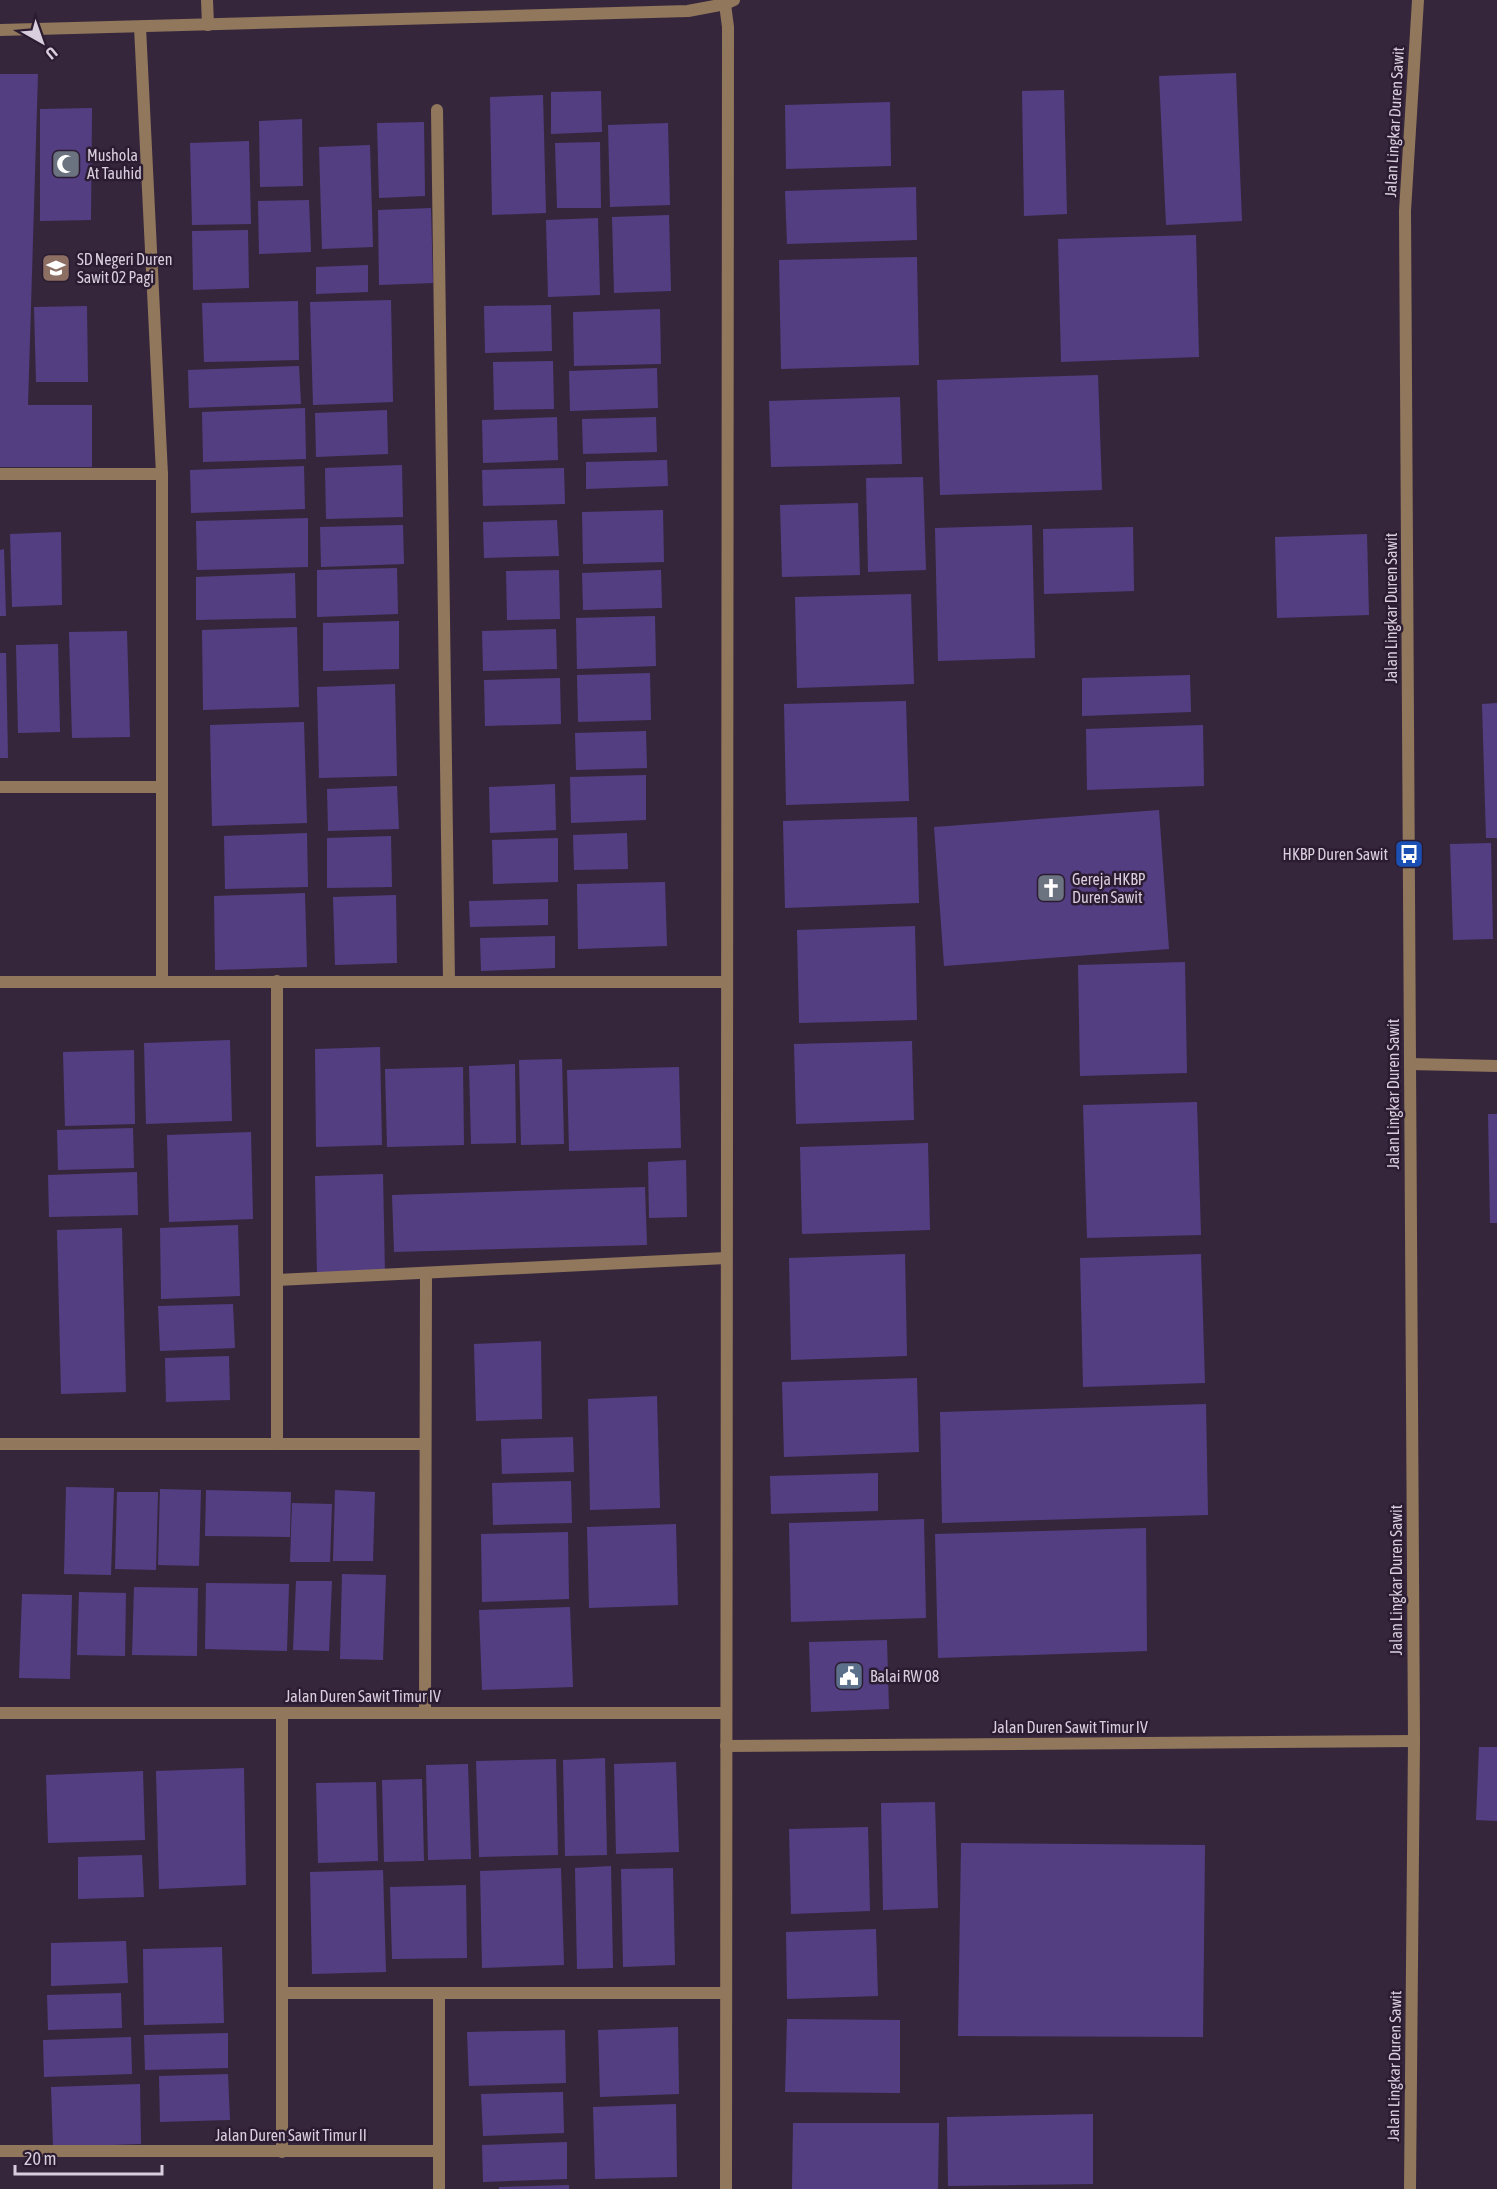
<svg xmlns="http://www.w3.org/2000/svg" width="1497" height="2189" font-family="'Asap Condensed',sans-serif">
<rect width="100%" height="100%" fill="#36263c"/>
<g fill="#533e82">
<path d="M1236,73l6,148 -76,4 -7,-149z"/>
<path d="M0,74h38l-10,331h64v62h-92z"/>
<path d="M1064,90l3,124 -43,2 -2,-125z"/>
<path d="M601,91l1,41 -51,2v-42z"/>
<path d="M543,95l3,118 -54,2 -2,-118z"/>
<path d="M890,102l1,64 -105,3 -1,-64z"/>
<path d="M92,108l-1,112 -51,1v-112z"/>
<path d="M302,119l1,67 -43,1 -1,-66z"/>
<path d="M424,122l1,74 -46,2 -2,-75z"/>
<path d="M668,123l2,82 -60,2 -2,-82z"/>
<path d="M249,141l2,83 -59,1 -2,-82z"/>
<path d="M600,142l1,66h-44l-2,-65z"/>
<path d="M370,145l3,102 -51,2 -3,-102z"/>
<path d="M916,187l1,53 -130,4 -2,-53z"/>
<path d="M309,200l2,52 -52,2 -1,-53z"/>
<path d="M431,208l2,75 -54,2 -1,-75z"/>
<path d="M669,215l2,76 -57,2 -2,-76z"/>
<path d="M598,218l2,77 -52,2 -2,-77z"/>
<path d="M248,230l1,58 -56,2 -1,-59z"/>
<path d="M1196,235l3,122 -138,5 -3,-123z"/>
<path d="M917,257l2,108 -138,4 -2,-109z"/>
<path d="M368,265v27l-52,2v-27z"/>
<path d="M391,300l2,102 -80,3 -3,-103z"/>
<path d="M298,301l1,59 -95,2 -2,-59z"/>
<path d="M551,305l1,46 -67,2 -1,-47z"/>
<path d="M87,306l1,76h-52l-2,-75z"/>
<path d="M660,309l1,55 -87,2 -1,-54z"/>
<path d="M553,361l1,48 -60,1 -1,-48z"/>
<path d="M299,366l2,38 -112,4 -1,-38z"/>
<path d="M657,368l1,40 -88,3 -1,-40z"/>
<path d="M1098,375l4,115 -162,5 -3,-115z"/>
<path d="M900,397l2,67 -131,3 -2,-66z"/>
<path d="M305,408l1,51 -103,3 -1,-50z"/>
<path d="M387,410l1,44 -72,3 -1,-44z"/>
<path d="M557,417l1,43 -75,3 -1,-43z"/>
<path d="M656,417l1,35 -74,2 -1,-35z"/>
<path d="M667,460l1,26 -82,3v-27z"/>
<path d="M402,465l1,52 -77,2 -1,-51z"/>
<path d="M304,466l1,43 -114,4 -1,-43z"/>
<path d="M564,468l1,36 -82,2 -1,-36z"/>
<path d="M923,477l3,93 -58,2 -2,-94z"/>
<path d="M858,503l2,72 -78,2 -2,-72z"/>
<path d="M663,510l1,52 -81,2 -1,-52z"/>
<path d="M308,518v49l-111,3 -1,-49z"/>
<path d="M557,520l2,36 -75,2 -1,-36z"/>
<path d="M403,525l1,39 -83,3 -1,-40z"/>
<path d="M1032,525l3,133 -97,3 -3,-133z"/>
<path d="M1133,527l1,64 -90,3 -1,-65z"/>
<path d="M61,532l1,73 -50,2 -2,-73z"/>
<path d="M1367,534l2,81 -92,3 -2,-81z"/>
<path d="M4,549l2,67h-6v-66z"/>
<path d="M397,568l1,46 -81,3v-47z"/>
<path d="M559,570l1,49 -53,1 -1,-49z"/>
<path d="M661,570l1,38 -79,2 -1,-37z"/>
<path d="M295,573l1,45 -100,2v-43z"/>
<path d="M911,594l3,90 -117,4 -2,-91z"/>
<path d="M655,616l1,50 -79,3 -1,-51z"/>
<path d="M399,621v48l-76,2v-48z"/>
<path d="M297,627l2,80 -96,3 -1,-80z"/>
<path d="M556,629l1,40 -74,2 -1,-40z"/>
<path d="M127,631l3,106 -58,1 -3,-106z"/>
<path d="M58,644l2,88 -42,1 -2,-88z"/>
<path d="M0,653h6l2,105h-8z"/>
<path d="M650,673l1,47 -73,2 -1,-47z"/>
<path d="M1190,675l1,37 -109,4v-38z"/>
<path d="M560,678l1,46 -76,2 -1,-46z"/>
<path d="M395,684l2,92 -78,2 -2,-91z"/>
<path d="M906,701l3,100 -123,4 -2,-101z"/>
<path d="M1497,703v135h-11l-4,-134z"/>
<path d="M304,722l3,101 -95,3 -2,-101z"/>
<path d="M1203,725l1,61 -117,4 -1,-61z"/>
<path d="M646,731l1,37 -71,2 -1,-37z"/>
<path d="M646,775v45l-75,3 -1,-46z"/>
<path d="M555,784l1,46 -66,3 -1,-46z"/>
<path d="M397,786l2,43 -71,2 -1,-42z"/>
<path d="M1159,810l10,139 -225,17 -10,-139z"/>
<path d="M917,817l2,86 -134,5 -2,-87z"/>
<path d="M307,833l1,54 -83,2 -1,-53z"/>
<path d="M627,833l1,36 -54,1 -1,-35z"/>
<path d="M391,836l1,51 -65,1v-50z"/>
<path d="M558,838v44l-65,2 -1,-44z"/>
<path d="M1491,843l2,96 -40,1 -3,-96z"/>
<path d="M665,882l2,64 -89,3 -1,-65z"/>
<path d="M305,893l2,74 -92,3 -1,-74z"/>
<path d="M396,895l1,68 -62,2 -2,-68z"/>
<path d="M548,899v26l-78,2 -1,-26z"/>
<path d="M915,926l2,94 -118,3 -2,-93z"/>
<path d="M555,936v32l-74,3 -1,-33z"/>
<path d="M1185,962l2,111 -107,3 -2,-111z"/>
<path d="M230,1040l2,81 -86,3 -2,-81z"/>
<path d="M912,1041l2,79 -118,4 -2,-80z"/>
<path d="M380,1047l2,98 -66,2 -1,-98z"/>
<path d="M134,1050l1,74 -70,2 -2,-74z"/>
<path d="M562,1059l2,85 -43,1 -2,-85z"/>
<path d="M515,1064l1,79 -45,1 -2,-78z"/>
<path d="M463,1067l1,78 -77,2 -2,-78z"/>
<path d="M679,1067l2,81 -112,3 -2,-81z"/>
<path d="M1197,1102l4,133 -114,3 -4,-133z"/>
<path d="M1488,1114h9v109h-7z"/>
<path d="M133,1128l1,40 -76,2 -1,-40z"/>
<path d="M251,1132l2,87 -84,3 -2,-87z"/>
<path d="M928,1143l2,87 -128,4 -2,-87z"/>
<path d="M686,1160l1,57 -38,1 -1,-56z"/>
<path d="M137,1172l1,43 -89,2 -1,-42z"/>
<path d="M383,1174l2,100 -68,2 -2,-100z"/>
<path d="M645,1187l2,58 -253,7 -2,-57z"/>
<path d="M238,1225l2,71 -79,3 -1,-71z"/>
<path d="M122,1228l4,164 -65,2 -4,-164z"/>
<path d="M905,1254l2,102 -116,4 -2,-102z"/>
<path d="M1201,1254l4,129 -122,4 -3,-129z"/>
<path d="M233,1304l2,44 -75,3 -2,-45z"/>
<path d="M541,1341l1,78 -66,2 -2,-77z"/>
<path d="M229,1356l1,44 -64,2 -1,-44z"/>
<path d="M917,1378l2,74 -135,5 -2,-75z"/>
<path d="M657,1396l3,112 -70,2 -2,-111z"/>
<path d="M1206,1404l2,111 -266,8 -2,-111z"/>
<path d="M573,1437l1,35 -72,2 -1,-35z"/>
<path d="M878,1473v38l-107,3 -1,-38z"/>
<path d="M571,1481l1,42 -79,2 -1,-42z"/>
<path d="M66,1487l48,1 -3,87 -47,-1z"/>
<path d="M160,1489l41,1 -2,76 -41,-1z"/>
<path d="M206,1490l85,2 -1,45 -85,-1z"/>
<path d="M335,1490l40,2 -2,69h-40z"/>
<path d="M117,1492h41l-2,78 -41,-1z"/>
<path d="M292,1503l40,1 -2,58h-40z"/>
<path d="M924,1519l2,99 -135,4 -2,-99z"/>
<path d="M676,1524l2,81 -89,3 -2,-81z"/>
<path d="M1146,1528l1,123 -209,7 -3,-124z"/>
<path d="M568,1532l1,67 -87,3 -1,-68z"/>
<path d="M342,1574l44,1 -3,85 -43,-1z"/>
<path d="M296,1581h36l-3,70 -36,-1z"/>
<path d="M206,1583l83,1 -2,67 -82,-2z"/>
<path d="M134,1587l64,1 -1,68 -65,-1z"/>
<path d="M79,1592l47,1 -1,63 -48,-1z"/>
<path d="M22,1594l50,1 -2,84 -51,-1z"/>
<path d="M570,1607l3,80 -91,3 -3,-80z"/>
<path d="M887,1640l2,69 -78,3 -2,-70z"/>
<path d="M1479,1747h18v74l-21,-1z"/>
<path d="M605,1758l2,97 -42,1 -2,-96z"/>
<path d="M556,1759l2,96 -79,2 -3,-96z"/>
<path d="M676,1762l3,90 -63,2 -2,-90z"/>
<path d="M468,1764l3,95 -43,1 -2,-95z"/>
<path d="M244,1768l2,117 -87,4 -3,-118z"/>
<path d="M143,1771l2,69 -97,3 -2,-68z"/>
<path d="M422,1779l2,82 -40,1 -2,-82z"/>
<path d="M376,1782l2,79 -60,2 -2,-80z"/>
<path d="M935,1802l3,106 -55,2 -2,-107z"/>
<path d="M868,1827l2,84 -79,3 -2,-85z"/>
<path d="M961,1843l244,2 -2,192 -245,-1z"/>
<path d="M142,1855l2,42 -66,2v-42z"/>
<path d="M611,1866l2,102 -36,1 -2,-101z"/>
<path d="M561,1868l3,97 -82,3 -2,-97z"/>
<path d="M673,1868l2,97 -52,2 -2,-98z"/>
<path d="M383,1870l3,102 -74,2 -2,-102z"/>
<path d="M466,1885l1,73 -75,1 -2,-72z"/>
<path d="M876,1929l2,67 -91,3 -1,-67z"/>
<path d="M126,1941l2,42 -77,3v-43z"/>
<path d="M222,1947l2,76 -80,2 -1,-76z"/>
<path d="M121,1993l1,35 -74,2 -1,-35z"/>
<path d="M787,2019l113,1v73l-115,-1z"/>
<path d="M678,2027l1,67 -79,3 -2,-67z"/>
<path d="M565,2030l1,53 -97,3 -2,-54z"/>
<path d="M228,2033v35l-83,2 -1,-35z"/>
<path d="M131,2037l1,37 -88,3 -1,-37z"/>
<path d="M228,2074l2,46 -70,2 -1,-46z"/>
<path d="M140,2084l1,60 -88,3 -2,-60z"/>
<path d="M563,2092l1,41 -81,3 -2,-42z"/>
<path d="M676,2104l1,73 -82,2 -2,-72z"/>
<path d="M1093,2114v70l-145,2 -1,-69z"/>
<path d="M793,2123h146l-1,66h-146z"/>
<path d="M567,2142v37l-84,3 -1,-37z"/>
<path d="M569,2185v4h-70v-2z"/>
</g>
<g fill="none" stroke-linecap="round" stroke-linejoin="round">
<g stroke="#91775c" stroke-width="12">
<path d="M207,0l1,25"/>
<path d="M725,4l3,23 -2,2162"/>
<path d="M140,27l22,447v508"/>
<path d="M437,110l12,872"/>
<path d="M0,474h162"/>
<path d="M0,787h161"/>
<path d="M0,982h727"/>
<path d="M1410,1064l87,2"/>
<path d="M277,1280l449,-22"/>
<path d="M0,1444h425"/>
<path d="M277,1444v-463"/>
<path d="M0,1713h726"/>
<path d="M282,1713v280h444"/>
<path d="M425,1713l1,-439"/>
<path d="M726,1746l688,-5"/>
<path d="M0,2151h439"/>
<path d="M282,2152v-159"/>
<path d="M439,2189v-196"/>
</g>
<g stroke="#91775c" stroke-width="12">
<path d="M0,30l688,-19 37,-7 9,-4"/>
<path d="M1410,2189l4,-448 -9,-1530 13,-211"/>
</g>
</g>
<defs>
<g id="mosque-square" transform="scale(1.5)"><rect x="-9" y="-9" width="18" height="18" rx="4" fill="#6b7280" stroke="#2c1c32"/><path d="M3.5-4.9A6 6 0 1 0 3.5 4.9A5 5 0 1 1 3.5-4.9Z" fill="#fff"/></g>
<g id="school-square" transform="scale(1.5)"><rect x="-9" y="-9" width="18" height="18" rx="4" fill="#8d6e63" stroke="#2c1c32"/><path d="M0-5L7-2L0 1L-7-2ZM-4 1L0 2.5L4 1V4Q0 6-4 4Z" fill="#fff"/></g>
<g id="bus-square" transform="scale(1.5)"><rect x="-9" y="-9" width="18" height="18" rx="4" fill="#1a4fb4" stroke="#2c1c32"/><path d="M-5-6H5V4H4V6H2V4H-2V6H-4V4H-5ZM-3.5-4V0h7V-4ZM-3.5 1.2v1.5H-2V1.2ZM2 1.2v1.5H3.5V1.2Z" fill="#fff"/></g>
<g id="church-square" transform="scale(1.5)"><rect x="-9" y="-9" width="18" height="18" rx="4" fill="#6b7280" stroke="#2c1c32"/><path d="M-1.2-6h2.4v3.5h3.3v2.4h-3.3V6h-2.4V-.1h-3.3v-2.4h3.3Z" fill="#fff"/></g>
<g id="civic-square" transform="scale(1.5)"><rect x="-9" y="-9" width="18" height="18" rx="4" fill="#5c6f8a" stroke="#2c1c32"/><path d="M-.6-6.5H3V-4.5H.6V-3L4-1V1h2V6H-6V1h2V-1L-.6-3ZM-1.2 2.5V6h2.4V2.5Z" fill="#fff"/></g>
</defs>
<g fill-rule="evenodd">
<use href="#mosque-square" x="66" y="164"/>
<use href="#school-square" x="56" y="268"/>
<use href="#bus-square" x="1409" y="854"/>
<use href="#church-square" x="1051" y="888"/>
<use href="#civic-square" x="849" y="1676"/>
</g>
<g text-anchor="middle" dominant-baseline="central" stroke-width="5" stroke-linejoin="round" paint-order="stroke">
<g font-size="16" fill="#d8cedd" stroke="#2c1c32">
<text transform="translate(1394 122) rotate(-87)">Jalan Lingkar Duren Sawit</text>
<text transform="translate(1391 608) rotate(-90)">Jalan Lingkar Duren Sawit</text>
<text transform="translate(1393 1094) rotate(-90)">Jalan Lingkar Duren Sawit</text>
<text transform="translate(1396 1580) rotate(-90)">Jalan Lingkar Duren Sawit</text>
<text x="363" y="1696">Jalan Duren Sawit Timur IV</text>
<text x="1070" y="1727">Jalan Duren Sawit Timur IV</text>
<text transform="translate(1394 2066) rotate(-89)">Jalan Lingkar Duren Sawit</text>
<text x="291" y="2135">Jalan Duren Sawit Timur II</text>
</g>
<g font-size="16" fill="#d8cedd" stroke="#2c1c32" text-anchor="start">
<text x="87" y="155">Mushola<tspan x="87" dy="18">At Tauhid</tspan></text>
<text x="77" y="259">SD Negeri Duren<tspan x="77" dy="18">Sawit 02 Pagi</tspan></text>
<text x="1388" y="854" text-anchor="end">HKBP Duren Sawit</text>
<text x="1072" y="879">Gereja HKBP<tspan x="1072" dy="18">Duren Sawit</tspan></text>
<text x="870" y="1676">Balai RW 08</text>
</g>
</g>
<g transform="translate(42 42) rotate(140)" stroke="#2c1c32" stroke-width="4.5" paint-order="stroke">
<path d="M0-4.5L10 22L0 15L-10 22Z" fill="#d8cedd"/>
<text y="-9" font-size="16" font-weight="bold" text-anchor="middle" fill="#d8cedd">U</text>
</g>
<path d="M15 2165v9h147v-9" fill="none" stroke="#d8cedd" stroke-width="3"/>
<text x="24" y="2165" font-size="18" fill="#d8cedd" stroke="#2c1c32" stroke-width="4.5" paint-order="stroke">20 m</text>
</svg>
